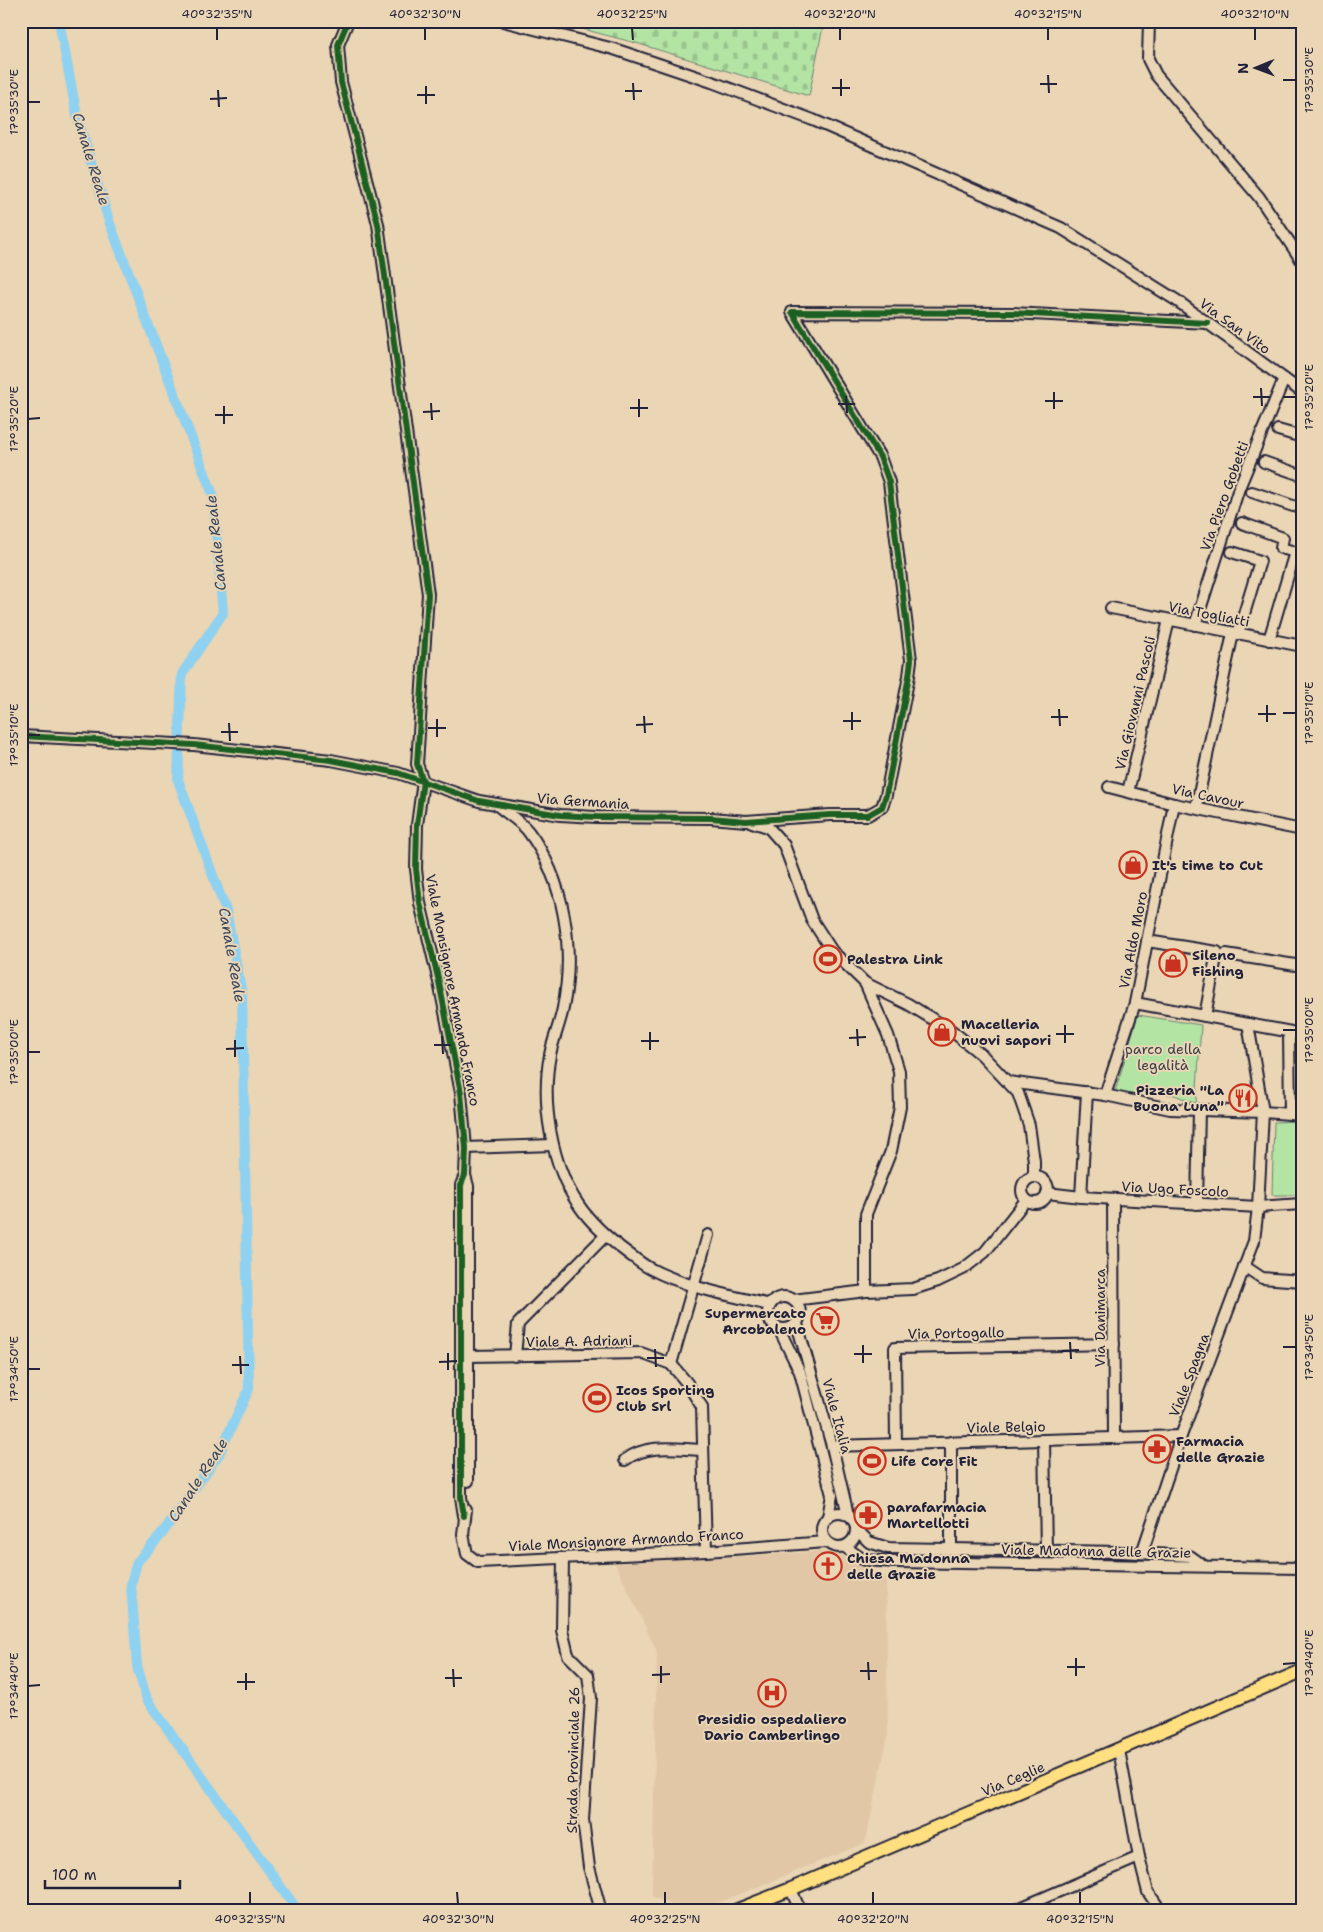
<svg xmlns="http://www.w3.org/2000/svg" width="1323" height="1932" font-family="'Shantell Sans',sans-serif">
<defs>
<pattern id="cemetery-stones" width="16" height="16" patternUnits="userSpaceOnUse" patternTransform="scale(1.25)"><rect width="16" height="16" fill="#b3e4a4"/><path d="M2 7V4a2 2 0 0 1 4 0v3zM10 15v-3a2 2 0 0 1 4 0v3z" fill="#9ac38e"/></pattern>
</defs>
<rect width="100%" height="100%" fill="#ead5b4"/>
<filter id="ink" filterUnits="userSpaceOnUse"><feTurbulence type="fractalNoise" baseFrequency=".02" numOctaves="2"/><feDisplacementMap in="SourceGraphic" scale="10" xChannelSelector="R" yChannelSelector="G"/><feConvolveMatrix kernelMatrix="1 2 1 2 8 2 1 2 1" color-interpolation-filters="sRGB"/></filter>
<g filter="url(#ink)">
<path fill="#e1c7a6" d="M834,1551l52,27 2,158 -23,107 -162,66 -21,1 -30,-14 5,-245 -42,-88z"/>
<path fill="url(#cemetery-stones)" stroke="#6a8370" d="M552,21h272l-15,75 -173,-53z"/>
<g fill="#b3e4a4" stroke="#6a8370">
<path d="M1138,1015l63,10 -5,79 -21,-9 -32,-5 -3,6 -25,-4z"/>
<path d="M1302,1121v74h-30l2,-73z"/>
</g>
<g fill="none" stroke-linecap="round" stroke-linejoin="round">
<path stroke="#8ed1f0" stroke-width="10" d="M59,21l18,95 32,105 104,274 10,118 -41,61 -4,106 48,131 16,83 7,395 -30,65 -58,81 -24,27 -6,22 6,82 10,34 151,211"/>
<g stroke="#22223b" stroke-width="14">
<g id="minor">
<path d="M348,21l-10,24 3,37 37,142 50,370 -11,170 6,17 -6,44 -1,44 4,34 19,79 22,111 5,55 -1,27 -4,10v312l3,19"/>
<path d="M503,21l111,28 98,33 101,38 248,108 115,72 126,92"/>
<path d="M1149,21l-1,38 8,16 103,122 43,64"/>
<path d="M1278,430l24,7"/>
<path d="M1264,462l34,12"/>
<path d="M1252,492l41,14"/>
<path d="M1242,523l41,15 -2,10 21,6"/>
<path d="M1232,552l28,9 -22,73"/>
<path d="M1111,608l191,38"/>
<path d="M1195,625l44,-137 45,-109"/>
<path d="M1269,640l26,-88"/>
<path d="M21,736l173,9 137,15 67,13 81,28 81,14 36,2 115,1 35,3 84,-6h38l14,-8 4,-12 23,-119 2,-16 -22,-178 -9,-25 -88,-145 220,1 196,10"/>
<path d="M1109,787l65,17 128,26"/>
<path d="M1128,792l41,-172"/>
<path d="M496,804c10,9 24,17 32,27 37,49 47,118 35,177 -3,16 -10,31 -13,47 -9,47 1,109 28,149 13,20 32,36 51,50 7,5 14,11 22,15 37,19 78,26 119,36"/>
<path d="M1196,808l37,-175"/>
<path d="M752,822l16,5 16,18 28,75 20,31 33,32 43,21 44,27 30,24 36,38 11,32 5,36v15"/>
<path d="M1147,941l70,11 -12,64"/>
<path d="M1226,954l76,12"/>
<path d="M865,983l23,52 11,36 1,36 -9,44 -25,63v77"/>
<path d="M1135,1003l167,31"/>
<path d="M1289,1032l1,82"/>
<path d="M1008,1082l97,13 65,14 93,3 39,3"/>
<path d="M1105,1095l30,-92 39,-199"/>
<path d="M466,1148l86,-3"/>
<path d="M465,1175l3,11v295"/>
<circle cx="1035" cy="1190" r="13"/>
<path d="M1047,1193l34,4 177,10 44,-3"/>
<path d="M1081,1197l6,-105"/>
<path d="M1113,1199l1,238"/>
<path d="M1197,1204l2,-94"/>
<path d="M1244,1266l18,12 40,3"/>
<circle cx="784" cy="1313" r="16"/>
<path d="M793,1300l73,-9 47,-2 25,-8 25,-12 22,-17 41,-52"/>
<path d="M797,1324l35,122 16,69"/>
<path d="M779,1329l21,43 18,69 14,54 -4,22"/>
<path d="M469,1356l172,-3 30,11 16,19 15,24 4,144"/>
<path d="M515,1356l3,-32 87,-88"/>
<path d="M671,1364l37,-129"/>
<path d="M1044,1440l2,111"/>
<path d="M951,1442v107"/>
<path d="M896,1444l-1,-96 219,-4"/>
<path d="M832,1446l349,-10"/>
<path d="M625,1460c22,-17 52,-11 78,-10"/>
<path d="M466,1510l-3,24 4,20 11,8 228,-11 120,-9"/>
<circle cx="839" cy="1530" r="17"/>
<path d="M857,1530l12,12 19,6 233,4 69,4 14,10"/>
<path d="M845,1547l19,13 32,2 406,6"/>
<path d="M1142,1553l39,-117 73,-195 4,-34 5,-95 -15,-88"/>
<path d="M563,1558l-1,72 6,25 20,20 3,23 -8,122 6,47 12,44"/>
<path d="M1119,1750l20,107 9,35 13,19"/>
<path d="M791,1889l9,22"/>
<path d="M1013,1911l126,-54"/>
</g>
</g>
<g stroke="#22223b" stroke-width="16">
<path id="major" d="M735,1911l56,-22 511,-218"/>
</g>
<use href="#minor" stroke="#ead5b4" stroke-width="10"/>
<use href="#major" stroke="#ffdf80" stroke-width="12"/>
<g stroke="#ead5b4" stroke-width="9">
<g id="cycleway">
<path d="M348,21l-10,24 3,37 37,142 50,370 -11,170 6,17 -6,44 -1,44 4,34 19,79 22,111 5,55 -1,27 -4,10v312l3,19"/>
<path d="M21,736l173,9 137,15 67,13 81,28 81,14 36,2 115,1 35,3 84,-6h38l14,-8 4,-12 23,-119 2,-16 -22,-178 -9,-25 -88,-145 220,1 196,10"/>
</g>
</g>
<use href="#cycleway" stroke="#1b5e20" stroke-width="6"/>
</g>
</g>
<path fill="none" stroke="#22223b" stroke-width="2" d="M217,28v12M425,28v12M632,28l1,12M840,28v12M1048,28v12M1255,28v12M1048,75l1,18M841,79v17M1283,80h13M633,83l1,17M1040,84h17M426,86v18M832,88h18M218,90l1,17M625,91h17M417,95h18M210,99l17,-1M28,102h12M1261,388l1,18M1054,392v17M846,396l1,17M1253,397h17M1283,397h13M639,399v18M1045,401h18M431,403l1,17M838,404h17M224,406v18M630,408h18M423,412l17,-1M215,415h18M28,419l12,-1M1267,705v17M1059,709l1,17M852,712v18M1283,713h13M1258,714h18M644,716l1,17M1051,717h17M437,719v18M843,721h18M229,723l1,18M636,725l17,-1M428,728h18M221,732h17M28,735h12M1065,1025v18M857,1029l1,17M1283,1030h13M650,1032v18M1056,1034h18M442,1036l1,18M849,1038l17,-1M235,1040v17M641,1041h18M434,1045h17M226,1049l18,-1M28,1052h12M1070,1342l1,17M863,1345v18M1283,1347h13M655,1349l1,18M1062,1351l17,-1M448,1353v17M854,1354h18M240,1356l1,18M647,1358h17M439,1362l18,-1M232,1365h17M28,1369h12M1076,1658v18M868,1662l1,18M1283,1664l13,-1M661,1666v17M1067,1667h18M453,1669l1,18M860,1671h17M246,1673v17M652,1675l18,-1M445,1678h17M237,1682h18M28,1686l12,-1M250,1892v12M457,1892l1,12M665,1892v12M873,1892v12M1080,1892v12"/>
<defs>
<g id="shop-ring" transform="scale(1.4375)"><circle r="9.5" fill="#ead5b4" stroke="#c8321e" stroke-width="1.5"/><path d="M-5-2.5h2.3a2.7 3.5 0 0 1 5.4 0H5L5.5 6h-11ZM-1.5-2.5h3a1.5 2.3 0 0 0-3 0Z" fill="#c8321e"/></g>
<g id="stadium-ring" transform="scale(1.4375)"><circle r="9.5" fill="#ead5b4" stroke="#c8321e" stroke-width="1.5"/><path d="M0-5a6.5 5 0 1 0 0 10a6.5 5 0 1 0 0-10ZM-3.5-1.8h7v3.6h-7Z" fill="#c8321e"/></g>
<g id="restaurant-ring" transform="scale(1.4375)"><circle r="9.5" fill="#ead5b4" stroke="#c8321e" stroke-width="1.5"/><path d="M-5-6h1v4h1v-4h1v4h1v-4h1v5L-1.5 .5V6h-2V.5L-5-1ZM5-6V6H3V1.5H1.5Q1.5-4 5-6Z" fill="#c8321e"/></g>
<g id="supermarket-ring" transform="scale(1.4375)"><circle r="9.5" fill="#ead5b4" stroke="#c8321e" stroke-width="1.5"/><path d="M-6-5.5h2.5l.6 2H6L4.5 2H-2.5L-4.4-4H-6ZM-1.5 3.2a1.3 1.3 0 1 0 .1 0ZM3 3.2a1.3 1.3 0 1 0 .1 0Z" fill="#c8321e"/></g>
<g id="pharmacy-ring" transform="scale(1.4375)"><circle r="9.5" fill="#ead5b4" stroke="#c8321e" stroke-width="1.5"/><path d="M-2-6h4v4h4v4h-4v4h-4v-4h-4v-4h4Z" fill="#c8321e"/></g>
<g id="church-ring" transform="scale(1.4375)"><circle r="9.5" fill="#ead5b4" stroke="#c8321e" stroke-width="1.5"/><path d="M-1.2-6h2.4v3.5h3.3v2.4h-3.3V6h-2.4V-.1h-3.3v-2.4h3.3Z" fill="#c8321e"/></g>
<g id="hospital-ring" transform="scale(1.4375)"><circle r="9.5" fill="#ead5b4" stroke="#c8321e" stroke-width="1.5"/><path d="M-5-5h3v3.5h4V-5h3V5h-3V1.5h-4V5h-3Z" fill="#c8321e"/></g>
</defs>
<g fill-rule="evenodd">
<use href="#shop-ring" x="1133" y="865"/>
<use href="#stadium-ring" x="828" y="959"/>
<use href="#shop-ring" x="1173" y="963"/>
<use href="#shop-ring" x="942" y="1032"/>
<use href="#restaurant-ring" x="1243" y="1098"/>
<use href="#supermarket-ring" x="825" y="1321"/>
<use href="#stadium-ring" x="597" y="1398"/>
<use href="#pharmacy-ring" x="1157" y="1449"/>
<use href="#stadium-ring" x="872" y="1461"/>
<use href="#pharmacy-ring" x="868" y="1515"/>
<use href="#church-ring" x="828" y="1566"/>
<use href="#hospital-ring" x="772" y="1693"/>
</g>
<g text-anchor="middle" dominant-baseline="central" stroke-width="4" stroke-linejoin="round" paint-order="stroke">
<g font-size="14" fill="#22223b" stroke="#ead5b4">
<text transform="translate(1235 326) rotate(36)">Via San Vito</text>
<text transform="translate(1224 496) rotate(-70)">Via Piero Gobetti</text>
<text transform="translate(1209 614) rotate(11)">Via Togliatti</text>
<text transform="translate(1135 703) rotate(-77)">Via Giovanni Pascoli</text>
<text transform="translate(1208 796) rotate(12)">Via Cavour</text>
<text transform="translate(583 801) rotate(4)">Via Germania</text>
<text transform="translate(1133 940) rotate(-79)">Via Aldo Moro</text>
<text transform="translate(453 990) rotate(79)">Viale Monsignore Armando Franco</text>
<text transform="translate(1175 1189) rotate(3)">Via Ugo Foscolo</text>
<text transform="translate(1100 1318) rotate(-90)">Via Danimarca</text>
<text transform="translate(956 1333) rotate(-1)">Via Portogallo</text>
<text transform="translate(579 1341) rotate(-1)">Viale A. Adriani</text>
<text transform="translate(1189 1375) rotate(-69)">Viale Spagna</text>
<text transform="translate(837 1416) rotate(75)">Viale Italia</text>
<text transform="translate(1006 1427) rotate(-1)">Viale Belgio</text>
<text transform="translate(626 1540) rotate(-3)">Viale Monsignore Armando Franco</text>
<text transform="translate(1096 1551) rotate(1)">Viale Madonna delle Grazie</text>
<text transform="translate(573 1760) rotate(-89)">Strada Provinciale 26</text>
<text transform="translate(1013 1779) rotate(-23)">Via Ceglie</text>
</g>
<g font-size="14" font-weight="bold" fill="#22223b" stroke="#ead5b4" text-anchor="start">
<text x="1152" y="865">It's time to Cut</text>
<text x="1192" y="955">Sileno<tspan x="1192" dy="16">Fishing</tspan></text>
<text x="847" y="959">Palestra Link</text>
<text x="961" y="1024">Macelleria<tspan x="961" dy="16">nuovi sapori</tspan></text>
<text x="1224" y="1090" text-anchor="end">Pizzeria "La<tspan x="1224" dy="16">Buona Luna"</tspan></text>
<text x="806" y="1313" text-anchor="end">Supermercato<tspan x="806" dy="16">Arcobaleno</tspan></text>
<text x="616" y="1390">Icos Sporting<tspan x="616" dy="16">Club Srl</tspan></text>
<text x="1176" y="1441">Farmacia<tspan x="1176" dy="16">delle Grazie</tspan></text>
<text x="891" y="1461">Life Core Fit</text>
<text x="887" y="1507">parafarmacia<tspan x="887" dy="16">Martellotti</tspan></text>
<text x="847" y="1558">Chiesa Madonna<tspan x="847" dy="16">delle Grazie</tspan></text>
<text x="772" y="1719" text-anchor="middle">Presidio ospedaliero<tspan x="772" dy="16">Dario Camberlingo</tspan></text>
</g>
<g font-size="14" fill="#383f4b" stroke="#ead5b4">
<text x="1163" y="1049">parco della<tspan x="1163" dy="16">legalità</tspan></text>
</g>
<g font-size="15" font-style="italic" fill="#38455f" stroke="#ead5b4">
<text transform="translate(91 159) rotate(73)">Canale Reale</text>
<text transform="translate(216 543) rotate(-96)">Canale Reale</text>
<text transform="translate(232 955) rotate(80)">Canale Reale</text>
<text transform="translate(198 1480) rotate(-57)">Canale Reale</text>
</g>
</g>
<rect width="1323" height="1932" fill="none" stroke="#ead5b4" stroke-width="55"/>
<g transform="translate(1256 68) rotate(269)" stroke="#ead5b4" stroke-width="4" paint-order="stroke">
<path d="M0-4L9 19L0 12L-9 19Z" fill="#22223b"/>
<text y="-8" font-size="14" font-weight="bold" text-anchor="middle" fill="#22223b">N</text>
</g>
<path d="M45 1880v8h135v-8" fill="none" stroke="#22223b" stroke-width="2.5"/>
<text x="52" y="1880" font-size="15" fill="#22223b" stroke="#ead5b4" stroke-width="4" paint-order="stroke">100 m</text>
<rect x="28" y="28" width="1268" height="1876" fill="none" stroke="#22223b" stroke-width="2"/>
<g font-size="12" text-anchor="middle" fill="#22223b">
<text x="217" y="18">40°32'35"N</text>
<text x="425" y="18">40°32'30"N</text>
<text x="632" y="18">40°32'25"N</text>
<text x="840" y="18">40°32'20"N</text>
<text x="1048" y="18">40°32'15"N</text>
<text x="1255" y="18">40°32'10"N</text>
<text transform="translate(1309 80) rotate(-90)" y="4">17°35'30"E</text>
<text transform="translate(14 102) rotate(-90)" y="4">17°35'30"E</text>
<text transform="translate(1309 397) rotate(-90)" y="4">17°35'20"E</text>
<text transform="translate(14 419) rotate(-90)" y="4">17°35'20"E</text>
<text transform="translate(1309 713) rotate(-90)" y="4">17°35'10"E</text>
<text transform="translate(14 735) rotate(-90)" y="4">17°35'10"E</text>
<text transform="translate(1309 1030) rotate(-90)" y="4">17°35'00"E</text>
<text transform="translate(14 1052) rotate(-90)" y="4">17°35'00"E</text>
<text transform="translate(1309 1347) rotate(-90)" y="4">17°34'50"E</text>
<text transform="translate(14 1369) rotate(-90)" y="4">17°34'50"E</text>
<text transform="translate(1309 1663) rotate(-90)" y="4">17°34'40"E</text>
<text transform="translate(14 1686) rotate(-90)" y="4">17°34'40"E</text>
<text x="250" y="1923">40°32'35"N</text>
<text x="458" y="1923">40°32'30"N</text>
<text x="665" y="1923">40°32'25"N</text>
<text x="873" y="1923">40°32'20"N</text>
<text x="1080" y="1923">40°32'15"N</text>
</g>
</svg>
